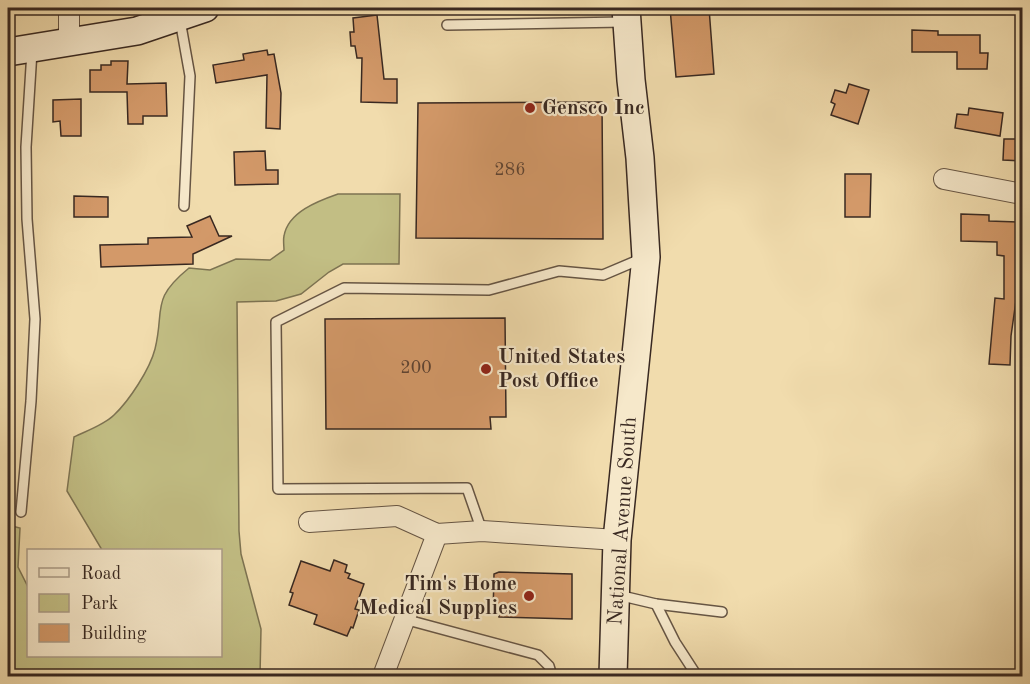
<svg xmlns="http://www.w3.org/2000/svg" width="1030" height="684" font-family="'Old Standard TT',serif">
<rect width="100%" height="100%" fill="#f1dcad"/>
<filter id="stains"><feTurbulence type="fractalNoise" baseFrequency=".00333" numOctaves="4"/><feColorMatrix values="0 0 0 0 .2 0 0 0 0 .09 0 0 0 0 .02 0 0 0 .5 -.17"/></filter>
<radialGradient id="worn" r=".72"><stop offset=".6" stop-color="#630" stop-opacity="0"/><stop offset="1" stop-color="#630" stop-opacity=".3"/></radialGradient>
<path fill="#c2be84" stroke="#7d7352" stroke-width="1.5" d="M338,194h62l-1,70h-56l-14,8 -28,22 -25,7 -39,1 2,229 2,23 20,75 -1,47h-252v-151l12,3 -2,39 10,20v69h192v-106h-118l-35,-59 7,-54c12,-6 30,-12 40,-22 15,-14 36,-46 41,-66 10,-41 -5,-49 34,-81l21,2 26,-11 34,1 14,-10c0,-4 -1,-10 0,-14 4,-24 34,-35 54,-42z"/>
<g fill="#d39969" stroke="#382821" stroke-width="1.5">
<path d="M670,8h39l5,66 -38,3z"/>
<path d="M377,15l7,64h13v24l-36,-1 1,-44h-5l-2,-12h-4l-1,-14h4l-1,-14z"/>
<path d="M912,30l26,1v4h42v18h8l-1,16h-30v-17h-45z"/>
<path d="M267,50l1,5 6,-1 7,39 -1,36 -14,-1 1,-53 -51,8 -3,-18 31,-5 -1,-6z"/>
<path d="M111,61h17l-1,23 39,-1 1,33h-24v8h-15l-1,-32h-37v-22h11v-5h10z"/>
<path d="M849,84l20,6 -11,34 -27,-9 4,-11 -4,-2 4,-12 11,3z"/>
<path d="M81,99v37h-20l-1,-15 -7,1v-22z"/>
<path d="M602,102l1,137 -187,-1 2,-135z"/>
<path d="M969,108l34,5 -3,23 -45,-8 2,-14 11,1z"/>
<path d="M1004,139h19v22l-20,-1z"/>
<path d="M265,151l1,19h12v14l-43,1 -1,-33z"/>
<path d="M845,174h26l-1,43h-25z"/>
<path d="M74,196l34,1v20h-34z"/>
<path d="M961,214l28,1v6l32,1 -2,57 -8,57 -1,29 -21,-1 6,-66 9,1v-43l-7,-1v-13l-36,-1z"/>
<path d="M210,216l9,20h13l-39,18v10l-92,3 -1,-22 48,-1v-6l44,-1 -5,-11z"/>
<path d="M505,318l1,99h-16l1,12h-165l-1,-110z"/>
<path d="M334,560l13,5 -2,7 5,2 -2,4 16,6 -9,25 4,1 -6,18 -2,-1 -4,9 -33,-12 3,-9 -28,-10 4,-12 -3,-1 11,-31 29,10z"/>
<path d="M499,572l73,2v45l-73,-2v-2h-6l1,-41z"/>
</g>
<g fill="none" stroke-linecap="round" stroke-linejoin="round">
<g stroke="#654" stroke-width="12">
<g id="service">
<path d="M180,20l10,56 -6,130"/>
<path d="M447,25l177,-3"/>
<path d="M21,512l10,-111 4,-82 -8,-100 -1,-72 6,-96"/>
<path d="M482,531l-15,-43 -189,1 -2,-167 68,-34 145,2 70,-19 44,4 40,-17"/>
<path d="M618,595l38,9 66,8"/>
<path d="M656,604l19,38 22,34"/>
<path d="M404,619l134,36 11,11 3,10"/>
</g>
</g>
<g stroke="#654" stroke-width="22">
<g id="minor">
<path d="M69,43v-35"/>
<path d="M944,179l78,15"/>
<path d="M309,522l88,-6 40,18 45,-3 135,9"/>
<path d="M383,676l54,-142"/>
</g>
</g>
<g stroke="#382821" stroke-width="30">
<g id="secondary">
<path d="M8,52l129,-21 68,-23"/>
<path d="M613,676l4,-136 29,-283 -6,-99 -9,-78 -5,-72"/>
</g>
</g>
<use href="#service" stroke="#f6e8ca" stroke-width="9"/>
<use href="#minor" stroke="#f6e8ca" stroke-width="20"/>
<use href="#secondary" stroke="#f6e8ca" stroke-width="27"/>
</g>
<g fill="#8f2418" stroke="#f6e8ca" stroke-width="2">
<circle cx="530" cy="108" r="6"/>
<circle cx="486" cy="369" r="6"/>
<circle cx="529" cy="596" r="6"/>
</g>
<g text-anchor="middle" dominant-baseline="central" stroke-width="4.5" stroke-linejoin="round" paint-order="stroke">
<g font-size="18" fill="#5f4433">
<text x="510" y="170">286</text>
<text x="416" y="368">200</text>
</g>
<g font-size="21" font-weight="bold" fill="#382821" stroke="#f6e8ca" text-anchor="start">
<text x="542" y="108">Gensco Inc</text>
<text x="498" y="357">United States<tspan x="498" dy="24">Post Office</tspan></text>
<text x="517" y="584" text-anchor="end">Tim's Home<tspan x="517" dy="24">Medical Supplies</tspan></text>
</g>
<g font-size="21" fill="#382821" stroke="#f6e8ca">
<text transform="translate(623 521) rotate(-86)">National Avenue South</text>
</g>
</g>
<rect width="1030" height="684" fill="none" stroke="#f1dcad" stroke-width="30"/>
<rect x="9" y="9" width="1012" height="666" fill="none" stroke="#382821" stroke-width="3"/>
<rect x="15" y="15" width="1000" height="654" fill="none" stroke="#382821" stroke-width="1.5"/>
<rect x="27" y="549" width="195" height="108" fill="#f6e8ca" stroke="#aa9b86" stroke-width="1.5"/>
<rect x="39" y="568" width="30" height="9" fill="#f6e8ca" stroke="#aa9b86" stroke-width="1.5"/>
<text x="81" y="579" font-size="18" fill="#382821">Road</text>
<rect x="39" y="594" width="30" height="18" fill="#c2be84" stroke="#aa9b86" stroke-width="1.5"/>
<text x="81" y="609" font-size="18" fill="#382821">Park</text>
<rect x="39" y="624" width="30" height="18" fill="#d39969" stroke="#aa9b86" stroke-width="1.5"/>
<text x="81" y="639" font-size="18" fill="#382821">Building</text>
<rect width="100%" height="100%" filter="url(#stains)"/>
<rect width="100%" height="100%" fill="url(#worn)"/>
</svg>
